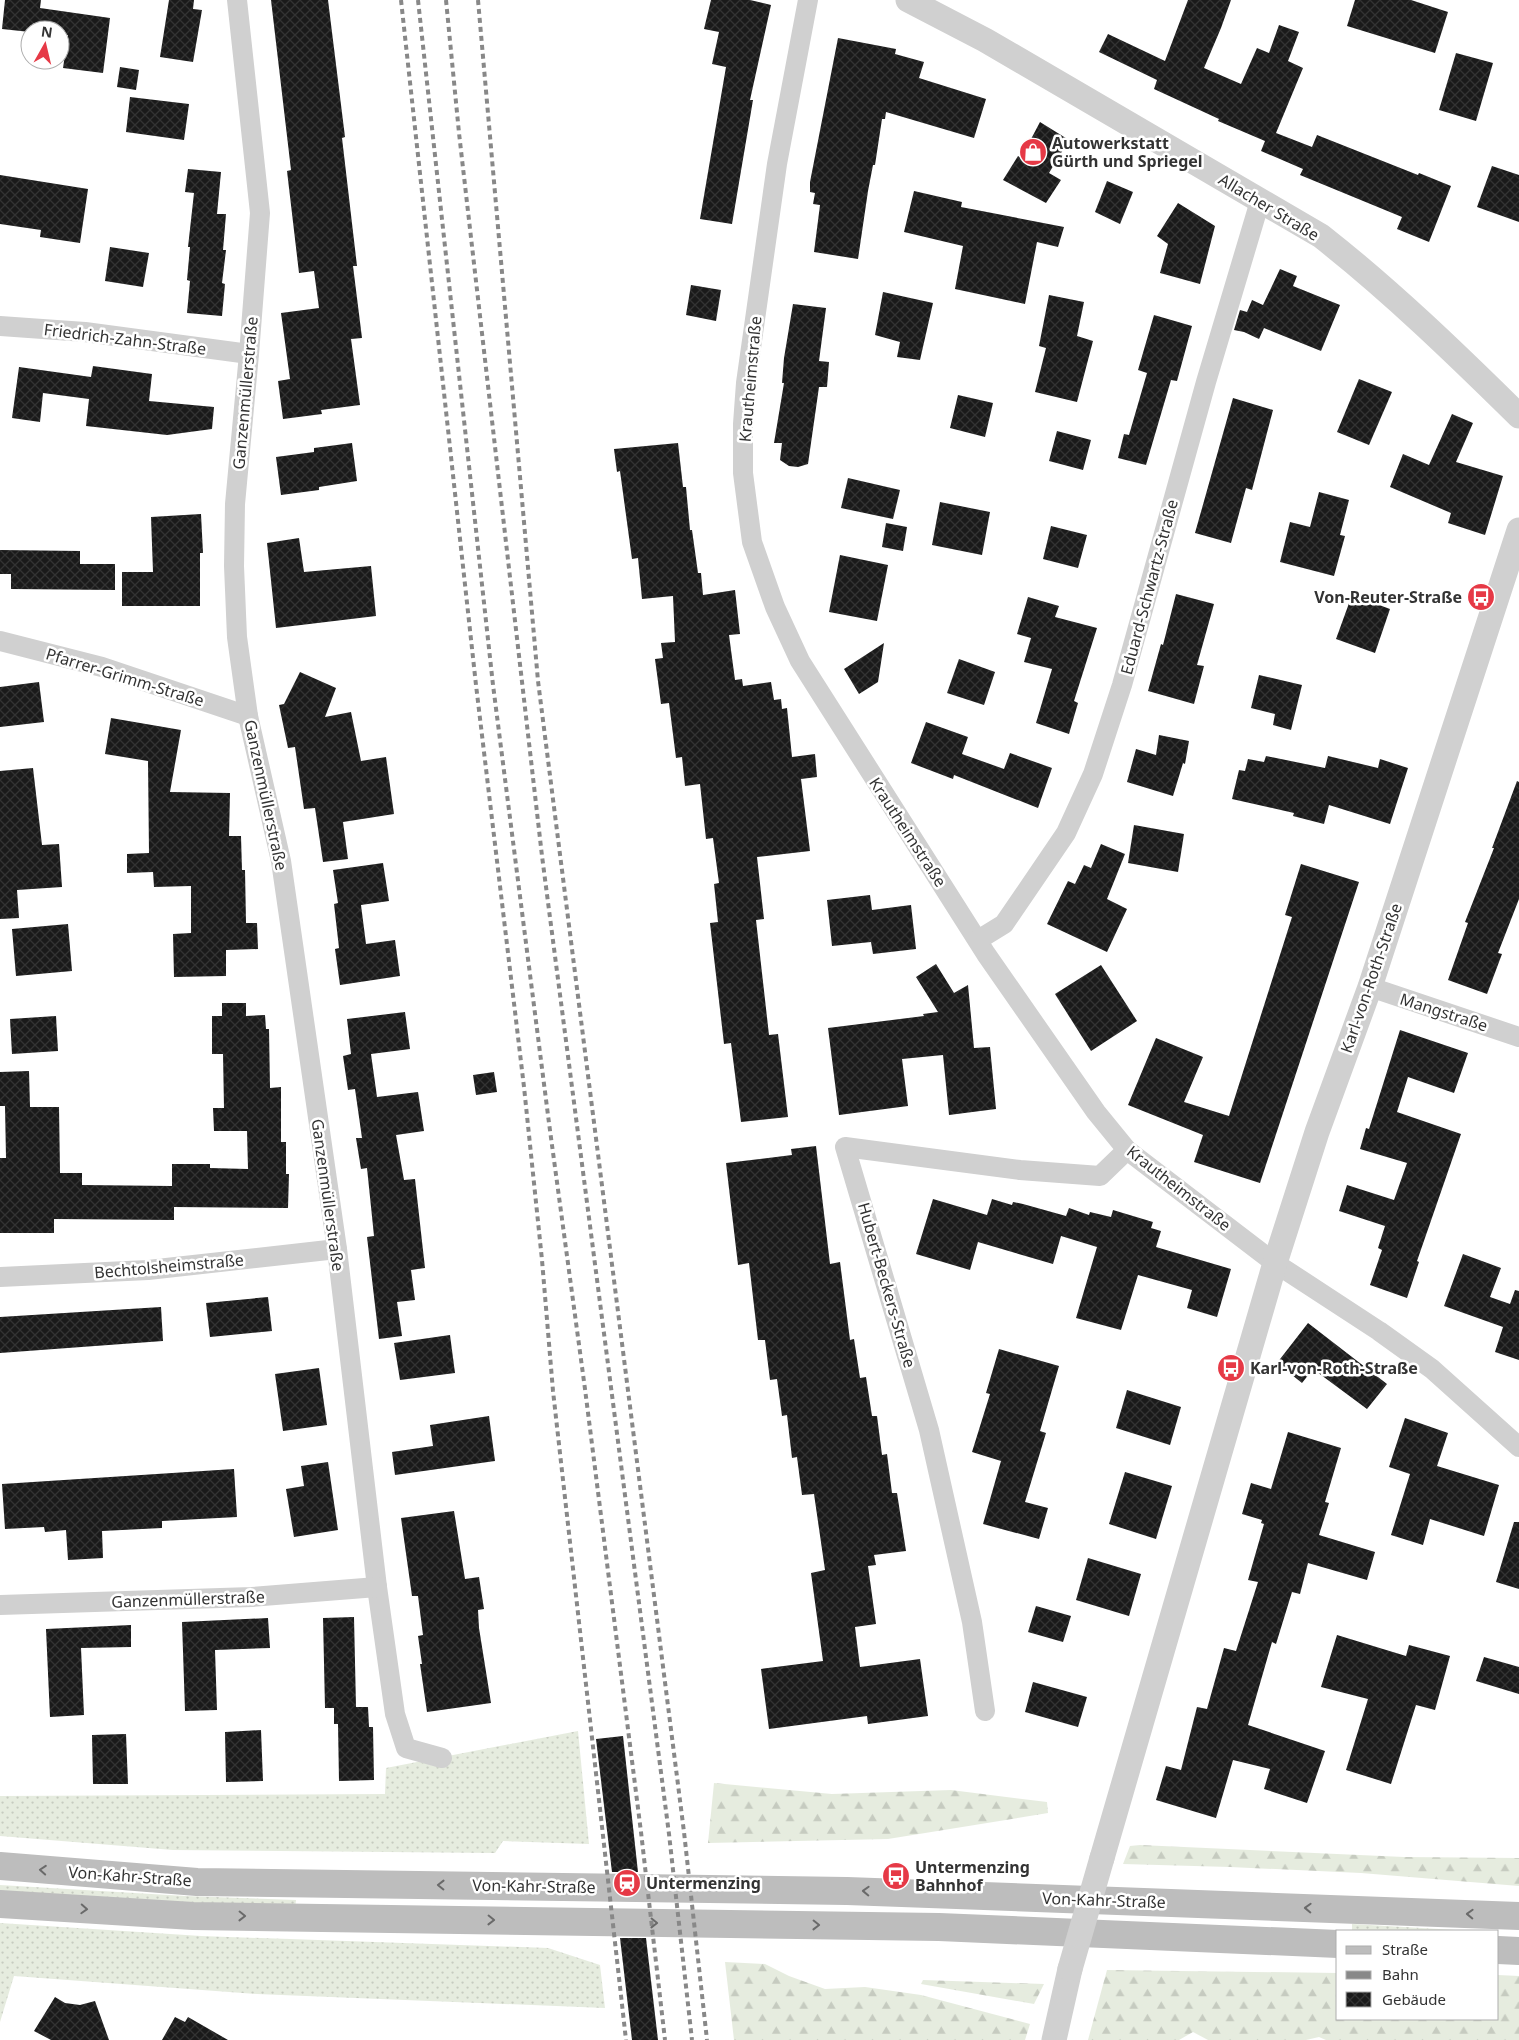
<svg xmlns="http://www.w3.org/2000/svg" width="1519" height="2040" font-family="'Noto Sans',sans-serif">
<defs>
<pattern id="grass-dots" width="8" height="8" patternUnits="userSpaceOnUse" patternTransform="scale(1.25)"><rect width="8" height="8" fill="#e6ecdf"/><path d="M2 2h.1M6 6h.1" fill="none" stroke="#c6cbc0" stroke-width="1.8" stroke-linecap="round"/></pattern>
<pattern id="forest-firs" width="22" height="20" patternUnits="userSpaceOnUse" patternTransform="scale(1.25)"><rect width="22" height="20" fill="#e6ecdf"/><path d="M5 1l3.5 6h-7zM16 11l3.5 6h-7z" fill="#c6cbc0"/></pattern>
<pattern id="building-cross-hatch" width="8" height="8" patternUnits="userSpaceOnUse" patternTransform="scale(1.25)"><rect width="8" height="8" fill="#1a1a1a"/><path d="M0 0l8 8M0 8l8-8" fill="none" stroke="#333"/></pattern>
</defs>
<rect width="100%" height="100%" fill="#fff"/>
<g fill="url(#grass-dots)">
<path d="M578,1731l11,113 -86,-3 -8,12 -322,-3 -173,-14v-40l385,-2 1,-26z"/>
<path d="M0,1885l185,11 111,4 -1,9 -295,-14z"/>
<path d="M0,1923l201,13 347,12 52,17 5,43 -348,-14 -243,-18 -14,46z"/>
<path d="M1352,1924l121,7h-121z"/>
</g>
<g fill="url(#forest-firs)">
<path d="M714,1783l118,11 119,-4 96,12 1,11 -160,26 -180,4z"/>
<path d="M1140,1845l264,12 115,1v28l-158,-13 -131,-6 -107,-3 7,-18z"/>
<path d="M725,1962l40,2 24,12 36,13 40,-2 56,8 109,29 -5,16h-291z"/>
<path d="M1107,1970l231,3v46h160v-44l21,1v64h-193l-7,-3 -13,3h-98l-15,-8 -14,8h-91z"/>
<path d="M923,1980l121,4 -10,20 -113,-20z"/>
</g>
<g fill="url(#building-cross-hatch)">
<path d="M5,0h36l-1,8 70,10 -7,55 -40,-5 5,-33 -8,-1v-4h-30v2l-28,-3z"/>
<path d="M169,0h25l-1,9 9,1 -9,52 -33,-5z"/>
<path d="M271,0h57l17,137 -3,1 15,128h-4l9,72 -11,1 9,66 -39,5 1,4 -39,5 -5,-38 12,-2 -9,-66 38,-5 -5,-37 -15,2 -12,-102 4,-1z"/>
<path d="M711,0h39l21,5 -21,95h3l-21,124 -32,-5 26,-152 -14,-3 7,-32 -15,-3z"/>
<path d="M1188,0h43l-10,28 -17,40 37,16 16,-36 12,5 10,-28 20,7 -11,29 15,7 -27,65 36,14 5,-12 101,40 1,-2 32,13 -22,56 -32,-13 5,-12 -102,-42 3,-6 -42,-18 4,-10 -47,-20 1,-2 -65,-30 3,-9 -58,-28 9,-18 57,27z"/>
<path d="M1355,0h56l37,12 -13,41 -88,-27z"/>
<path d="M838,38l58,11 -1,5 29,8 -5,16 67,21 -12,39 -88,-26 -1,7h-3l-7,46h-2l-5,26 -10,68 -44,-7 6,-47 -7,-1 2,-11 -5,-1v-10z"/>
<path d="M1456,53l37,10 -17,58 -37,-11z"/>
<path d="M120,67l19,3 -3,20 -19,-3z"/>
<path d="M130,97l59,7 -5,36 -58,-8z"/>
<path d="M1040,122l29,18 -20,33 12,7 -15,23 -43,-23 15,-24 3,2z"/>
<path d="M1492,166l27,9v47l-42,-15z"/>
<path d="M188,169l33,3 -4,42h9l-3,36h3l-4,33 3,1 -3,32 -35,-3 3,-32 -3,-1 3,-33h-2l6,-54 -9,-1z"/>
<path d="M0,175l88,14 -8,54 -40,-6 1,-7 -41,-6z"/>
<path d="M1107,181l26,11 -13,32 -25,-12z"/>
<path d="M914,191l48,11 -1,5 103,20 -6,20 -21,-5 -12,62 -70,-15 8,-43 -59,-14z"/>
<path d="M1178,203l37,23 -15,58 -40,-11 8,-29 -11,-8z"/>
<path d="M110,247l39,6 -6,34 -38,-6z"/>
<path d="M1280,269l17,7 -4,10 47,19 -19,46 -57,-23 -5,11 -15,-7 -10,-2 6,-20 7,2 5,-12 11,5z"/>
<path d="M691,285l30,5 -5,31 -30,-6z"/>
<path d="M883,292l50,11 -13,57 -23,-3 3,-15 -25,-7z"/>
<path d="M1049,295l35,7 -7,34 16,5 -16,61 -42,-10 11,-44 -7,-2z"/>
<path d="M793,304l33,4 -7,53 10,1 -2,25h-8l-11,77 -10,3 -9,-1 -9,-6 2,-17h-8l10,-60h-2l2,-25z"/>
<path d="M1154,315l38,11 -15,55 -6,-1 -25,85 -28,-7 6,-24 5,1 18,-62 -9,-3z"/>
<path d="M93,366l59,8 -3,27 65,6 -2,22 -45,6 -81,-9 3,-27 -46,-6 -3,29 -28,-4 7,-51 72,10z"/>
<path d="M1359,379l33,13 -23,53 -32,-13z"/>
<path d="M958,395l35,8 -8,34 -35,-9z"/>
<path d="M1233,398l40,12 -21,80 -6,-2 -15,55 -36,-10z"/>
<path d="M1452,414l21,9 -17,39 47,14 -18,59 -37,-12 3,-10 -61,-26 13,-33 26,11z"/>
<path d="M1057,431l34,9 -8,30 -34,-9z"/>
<path d="M352,443l5,38 -38,6v3l-38,5 -5,-38 38,-5v-4z"/>
<path d="M678,443l5,44h3l4,43h2l6,43h3l2,22 32,-5 5,44 -11,1 6,45 7,-1 1,7 28,-4 3,18 7,-1 1,10 5,-1 5,49 23,-3 2,23 -16,2 9,72 -53,6 7,62 -8,1 13,115 9,-1 10,83 -47,5 -10,-79 -7,1 -14,-121 8,-1 -4,-38 5,-1 -6,-45 -7,1 -6,-55 -15,2 -3,-29 -6,1 -7,-55 -8,1 -6,-45 8,-1 -2,-15 14,-1 -2,-46 -31,3 -4,-41 -6,1 -12,-88 -3,1 -3,-23z"/>
<path d="M848,478l52,12 -7,29 -52,-11z"/>
<path d="M1319,492l30,8 -9,35 5,1 -11,40 -54,-14 10,-40 20,5z"/>
<path d="M940,502l50,10 -8,43 -50,-10z"/>
<path d="M201,514l2,39h-3v53h-78v-34h31l-2,-55z"/>
<path d="M886,523l21,4 -4,24 -21,-4z"/>
<path d="M1051,526l36,9 -9,33 -35,-9z"/>
<path d="M299,538l5,34 67,-6 5,50 -100,12 -9,-85z"/>
<path d="M0,550l80,1v13h35v26l-104,-1v-15h-11z"/>
<path d="M840,555l48,10 -11,56 -48,-9z"/>
<path d="M1176,594l38,10 -17,61 7,1 -10,38 -46,-13 13,-47 2,1z"/>
<path d="M1352,595l38,14 -15,44 -39,-14z"/>
<path d="M1028,597l31,9 -4,11 42,11 -23,73 4,2 -9,31 -33,-11 16,-54 -28,-7 7,-24 -14,-4z"/>
<path d="M884,643l-6,39 -19,12 -15,-25z"/>
<path d="M959,659l36,13 -11,33 -37,-12z"/>
<path d="M300,672l36,16 -11,29 26,-5 10,49 25,-4 8,57 -51,8 5,37 -25,3 -8,-54 -11,1 -9,-62 -7,1 -9,-43 5,-1z"/>
<path d="M1259,675l43,10 -11,45 -18,-5 2,-11 -24,-6z"/>
<path d="M39,682l5,40 -44,5v-40z"/>
<path d="M111,718l70,12 -11,62 60,1 -1,43h12l1,34h3l1,53h11l1,26 -32,1v26l-52,1 -1,-43 18,-1v-47l-37,1 -1,-15 -26,1v-19l22,-1 -1,-92 -43,-7z"/>
<path d="M926,722l42,15 -6,17 42,15 6,-16 42,15 -14,40 -84,-33 -1,4 -42,-16z"/>
<path d="M1159,735l30,6 -4,23 -2,-1 -10,33 -46,-14 9,-33 20,6z"/>
<path d="M1266,756l59,12 3,-12 50,12 2,-9 28,9 -18,56 -61,-19 -5,19 -31,-8 1,-3 -62,-14 7,-29 6,1 3,-12 16,3z"/>
<path d="M33,768l9,77 17,-1 3,43 -45,3 2,28 -19,1v-148z"/>
<path d="M1517,781l2,1v117l-21,54 4,1 -15,40 -39,-14 20,-57 -3,-1 29,-74h-2z"/>
<path d="M1134,825l50,9 -6,38 -50,-9z"/>
<path d="M1101,844l24,10 -18,45 20,10 -20,43 -60,-28 21,-43 7,3 9,-19 7,3z"/>
<path d="M383,863l6,38 -28,4 5,39 29,-4 5,36 -60,9 -5,-36 4,-1 -5,-44 4,-1 -5,-33z"/>
<path d="M1301,864l58,18 -99,301 -66,-21 9,-27 -75,-30 28,-67 47,19 -19,45 45,14 63,-199 -7,-2z"/>
<path d="M870,895l2,15 39,-5 5,44 -43,5 -2,-12 -39,4 -5,-46z"/>
<path d="M68,924l4,47 -56,5 -4,-47z"/>
<path d="M936,964l18,29 14,-8 6,63 16,-1 6,62 -47,6 -6,-60 -41,4 6,47 -69,9 -11,-87 96,-12 -1,-2 15,-2 -22,-35z"/>
<path d="M1101,965l36,56 -46,30 -36,-57z"/>
<path d="M222,1003h24v13l19,-1 1,14h3l1,59 11,-1v55h5v32h3l-1,34 -114,-1v13l-120,-1v14h-54v-75h6l-1,-52h-5v-34l29,-1 1,36h29l1,66h22v12l90,1v-22h38v4l38,1 -1,-38h-33l-1,-23h11l-1,-54h-11v-38h10z"/>
<path d="M405,1012l5,37 -39,5 6,43 41,-5 6,39 -28,4 8,45 11,-1 10,89 -14,2 4,30 -18,2 5,34 -23,3 -12,-102 7,-1 -7,-68 -6,1 -5,-31h6l-7,-49 -7,1 -5,-34 8,-2 -4,-35z"/>
<path d="M56,1016l2,35 -46,3 -2,-35z"/>
<path d="M1400,1030l68,23 -14,40 -46,-16 -11,35 64,22 -44,127 2,1 -12,36 -37,-13 12,-35 -4,-2 7,-22 -46,-15 8,-26 47,15 13,-37 -47,-14 6,-21 3,1z"/>
<path d="M494,1072l3,20 -21,3 -3,-20z"/>
<path d="M816,1146l14,118 10,-2 10,78 4,-1 6,39 6,-1 6,39h5l5,39 5,-1 5,39h5l9,58 -32,4 2,10 -8,1 8,58 -21,3 5,40 60,-8 8,57 -60,8 -1,-8 -98,13 -8,-60 62,-8 -12,-88 14,-3 -11,-76 -12,1 -5,-38 -5,1 -5,-43 -5,1 -5,-37 -7,1 -5,-40h-7l-9,-77 -11,2 -12,-102 66,-8 -1,-6z"/>
<path d="M933,1199l54,16 5,-16 20,6 1,-3 10,2 43,12 3,-8 20,7 1,-3 21,5 2,-7 40,12 -2,6 10,3 -5,16 75,22 -14,48 -30,-9 5,-18 -54,-15 -17,55 -45,-12 21,-71 -36,-11 -8,28 -75,-22 -8,28 -54,-16z"/>
<path d="M1463,1254l38,14 -11,29 20,7 5,-14 4,1v69l-24,-8 8,-25 -59,-21z"/>
<path d="M268,1297l4,34 -62,6 -4,-34z"/>
<path d="M161,1307l2,34 -163,12v-36z"/>
<path d="M1308,1323l79,61 -20,25 -54,-40 -11,14 -25,-20z"/>
<path d="M450,1335l5,38 -55,7 -6,-37z"/>
<path d="M999,1349l60,17 -19,65 6,2 -21,69 23,6 -9,31 -56,-15 18,-63 -29,-9 18,-58 -4,-1z"/>
<path d="M319,1368l8,57 -44,6 -8,-57z"/>
<path d="M1127,1390l54,17 -11,38 -54,-17z"/>
<path d="M489,1416l6,45 -100,14 -3,-23 41,-6 -3,-21z"/>
<path d="M1405,1418l43,15 -11,33 62,19 -15,51 -54,-17 -7,26 -32,-10 19,-61 -21,-7z"/>
<path d="M1288,1432l53,16 -16,54 4,1 -10,32 56,17 -8,28 -59,-17 -8,31 -8,-2 -16,52 -4,-2 -24,83 77,26 -18,52 -43,-14 6,-20 -37,-9 -17,58 -60,-18 10,-34 15,4 16,-63 10,2 17,-61 12,3 22,-69 -10,-2 16,-56 -3,-1 1,-3 -20,-6 9,-31 20,6z"/>
<path d="M328,1462l10,68 -44,7 -8,-48 18,-3 -3,-20z"/>
<path d="M234,1469l3,48 -75,4v7l-60,3 1,27 -35,2 -2,-30 -21,2 -1,-5 -39,2 -3,-45z"/>
<path d="M1125,1472l47,14 -16,53 -47,-15z"/>
<path d="M454,1511l11,68 14,-2 5,32 -6,1 1,18 12,75 -64,9 -7,-48h2l-4,-28 5,-1 -5,-39h-6l-11,-78z"/>
<path d="M1514,1522h5v67l-23,-7z"/>
<path d="M1088,1558l53,16 -12,42 -53,-16z"/>
<path d="M1036,1606l35,10 -8,26 -35,-10z"/>
<path d="M354,1617l2,90h12l1,20h4l1,53 -35,1 -1,-57h-4v-16h-9l-2,-90z"/>
<path d="M268,1618l2,30 -55,2 2,60 -32,1 -3,-89z"/>
<path d="M131,1625v22l-50,1 3,67 -34,2 -4,-88z"/>
<path d="M1337,1635l69,21 3,-11 41,11 -15,54 -19,-5 -25,79 -45,-14 22,-71 -47,-12z"/>
<path d="M1484,1657l35,10v27l-43,-13z"/>
<path d="M1033,1682l54,15 -9,30 -53,-15z"/>
<path d="M261,1730l2,51 -37,1 -1,-50z"/>
<path d="M126,1734l2,50h-35l-1,-49z"/>
<path d="M623,1736l15,136h-26l-16,-133z"/>
<path d="M620,1938h26l12,102h-26z"/>
<path d="M55,1997l10,6 15,2 15,-4 14,39h-58l-17,-9z"/>
<path d="M175,2017l10,5 3,-5 40,23h-66z"/>
</g>
<g fill="none" stroke-linecap="round" stroke-linejoin="round">
<g stroke="#d0d0d0" stroke-width="20">
<path d="M237,0l23,213 -11,141 -14,150 -1,62 3,71 11,79 33,145 56,388 40,338 18,127 11,34 36,10"/>
<path d="M808,0l-31,164 -31,219 -3,41v49l9,69 23,65 25,54 186,293 110,158 31,38 148,113 104,68 53,38 87,78"/>
<path d="M0,326l85,6 164,22"/>
<path d="M0,641l102,26 146,49"/>
<path d="M978,940l26,-16 62,-91 27,-59 29,-89 84,-303 54,-181"/>
<path d="M1370,987l149,50"/>
<path d="M0,1277l148,-7 189,-21"/>
<path d="M0,1605l252,-8 125,-10"/>
<path d="M985,1711l-13,-89 -43,-192 -84,-283 175,23 80,6 27,-26"/>
</g>
<g stroke="#d0d0d0" stroke-width="25">
<path d="M908,0l77,40 336,196c70,55 134,117 198,180"/>
<path d="M1102,1858l173,-595 42,-131 53,-145 149,-457"/>
<path d="M1054,2040l16,-71"/>
</g>
<g stroke="#bdbdbd" stroke-width="28">
<path d="M0,1866l197,16 650,9 672,25"/>
<path d="M0,1904l193,12 746,11 399,17"/>
<path d="M1498,1950l21,1"/>
</g>
<g stroke="#888" stroke-width="4" stroke-dasharray="5 4" stroke-linecap="butt">
<path d="M401,0l75,685 48,402 18,173 11,131 73,649"/>
<path d="M418,0l75,685 56,438 36,266 56,443 24,208"/>
<path d="M446,0l13,133 83,723 127,978 23,206"/>
<path d="M478,0l60,681 146,1151 23,208"/>
</g>
<path stroke="#d0d0d0" stroke-width="25" d="M1070,1969l32,-111"/>
</g>
<defs><path id="oneway-chevron" d="M-2-3.5L2.5 0L-2 3.5" fill="none" stroke-width="1.6" stroke-linecap="round" stroke-linejoin="round" transform="scale(1.25)"/></defs>
<g stroke="#6a6a6a">
<use href="#oneway-chevron" transform="translate(43 1870) rotate(-176)"/>
<use href="#oneway-chevron" transform="translate(441 1885) rotate(-179)"/>
<use href="#oneway-chevron" transform="translate(866 1891) rotate(-178)"/>
<use href="#oneway-chevron" transform="translate(1308 1908) rotate(-178)"/>
<use href="#oneway-chevron" transform="translate(84 1909) rotate(3)"/>
<use href="#oneway-chevron" transform="translate(1470 1914) rotate(-178)"/>
<use href="#oneway-chevron" transform="translate(242 1916) rotate(1)"/>
<use href="#oneway-chevron" transform="translate(491 1920) rotate(1)"/>
<use href="#oneway-chevron" transform="translate(654 1923) rotate(1)"/>
<use href="#oneway-chevron" transform="translate(816 1925) rotate(1)"/>
</g>
<defs>
<g id="shop-disc" transform="scale(1.4375)"><circle r="9.5" fill="#e63946" stroke="#fff"/><path d="M-5-2.5h2.3a2.7 3.5 0 0 1 5.4 0H5L5.5 6h-11ZM-1.5-2.5h3a1.5 2.3 0 0 0-3 0Z" fill="#fff"/></g>
<g id="bus-disc" transform="scale(1.4375)"><circle r="9.5" fill="#e63946" stroke="#fff"/><path d="M-5-6H5V4H4V6H2V4H-2V6H-4V4H-5ZM-3.5-4V0h7V-4ZM-3.5 1.2v1.5H-2V1.2ZM2 1.2v1.5H3.5V1.2Z" fill="#fff"/></g>
<g id="station-disc" transform="scale(1.4375)"><circle r="9.5" fill="#e63946" stroke="#fff"/><path d="M-3-6H3Q5-6 5-4V2Q5 4 3 4L4.5 6H3L1.5 4h-3L-3 6H-4.5L-3 4Q-5 4-5 2V-4Q-5-6-3-6ZM-3.5-4v3h7v-3ZM-3.5 1v1.5H-2V1ZM2 1v1.5H3.5V1Z" fill="#fff"/></g>
</defs>
<g fill-rule="evenodd">
<use href="#shop-disc" x="1033" y="152"/>
<use href="#bus-disc" x="1481" y="597"/>
<use href="#bus-disc" x="1231" y="1368"/>
<use href="#bus-disc" x="896" y="1876"/>
<use href="#station-disc" x="627" y="1883"/>
</g>
<g text-anchor="middle" dominant-baseline="central" stroke-width="5" stroke-linejoin="round" paint-order="stroke">
<g font-size="16" font-weight="bold" fill="#333" stroke="#fff" text-anchor="start">
<text x="1052" y="143">Autowerkstatt<tspan x="1052" dy="18">Gürth und Spriegel</tspan></text>
<text x="1462" y="597" text-anchor="end">Von-Reuter-Straße</text>
<text x="1250" y="1368">Karl-von-Roth-Straße</text>
<text x="915" y="1867">Untermenzing<tspan x="915" dy="18">Bahnhof</tspan></text>
<text x="646" y="1883">Untermenzing</text>
</g>
<g font-size="16" fill="#333" stroke="#fff">
<text transform="translate(1269 207) rotate(31)">Allacher Straße</text>
<text transform="translate(125 339) rotate(7)">Friedrich-Zahn-Straße</text>
<text transform="translate(750 379) rotate(-85)">Krautheimstraße</text>
<text transform="translate(245 393) rotate(-85)">Ganzenmüllerstraße</text>
<text transform="translate(1149 587) rotate(-75)">Eduard-Schwartz-Straße</text>
<text transform="translate(125 677) rotate(17)">Pfarrer-Grimm-Straße</text>
<text transform="translate(266 795) rotate(78)">Ganzenmüllerstraße</text>
<text transform="translate(908 832) rotate(57)">Krautheimstraße</text>
<text transform="translate(1371 978) rotate(-71)">Karl-von-Roth-Straße</text>
<text transform="translate(1444 1012) rotate(18)">Mangstraße</text>
<text transform="translate(1179 1188) rotate(38)">Krautheimstraße</text>
<text transform="translate(328 1195) rotate(82)">Ganzenmüllerstraße</text>
<text transform="translate(169 1266) rotate(-5)">Bechtolsheimstraße</text>
<text transform="translate(887 1285) rotate(74)">Hubert-Beckers-Straße</text>
<text transform="translate(188 1599) rotate(-2)">Ganzenmüllerstraße</text>
<text transform="translate(130 1876) rotate(4)">Von-Kahr-Straße</text>
<text transform="translate(534 1886) rotate(1)">Von-Kahr-Straße</text>
<text transform="translate(1104 1900) rotate(2)">Von-Kahr-Straße</text>
</g>
</g>
<rect x="1336" y="1930" width="162" height="90" fill="#ffffff" stroke="#adadad"/>
<rect x="1346" y="1946" width="25" height="8" fill="#bdbdbd" stroke="#adadad"/>
<text x="1382" y="1955" font-size="15" fill="#333333">Straße</text>
<rect x="1346" y="1971" width="25" height="8" fill="#888888" stroke="#adadad"/>
<text x="1382" y="1980" font-size="15" fill="#333333">Bahn</text>
<rect x="1346" y="1992" width="25" height="15" fill="url(#building-cross-hatch)" stroke="#adadad"/>
<text x="1382" y="2005" font-size="15" fill="#333333">Gebäude</text>
<g transform="translate(45 45) rotate(8)"><circle r="24" fill="#ffffff" stroke="#adadad"/>
<path d="M0-4L9 19L0 12L-9 19Z" fill="#e63946"/>
<text y="-8" font-size="14" font-weight="bold" text-anchor="middle" fill="#333333">N</text>
</g>
</svg>
